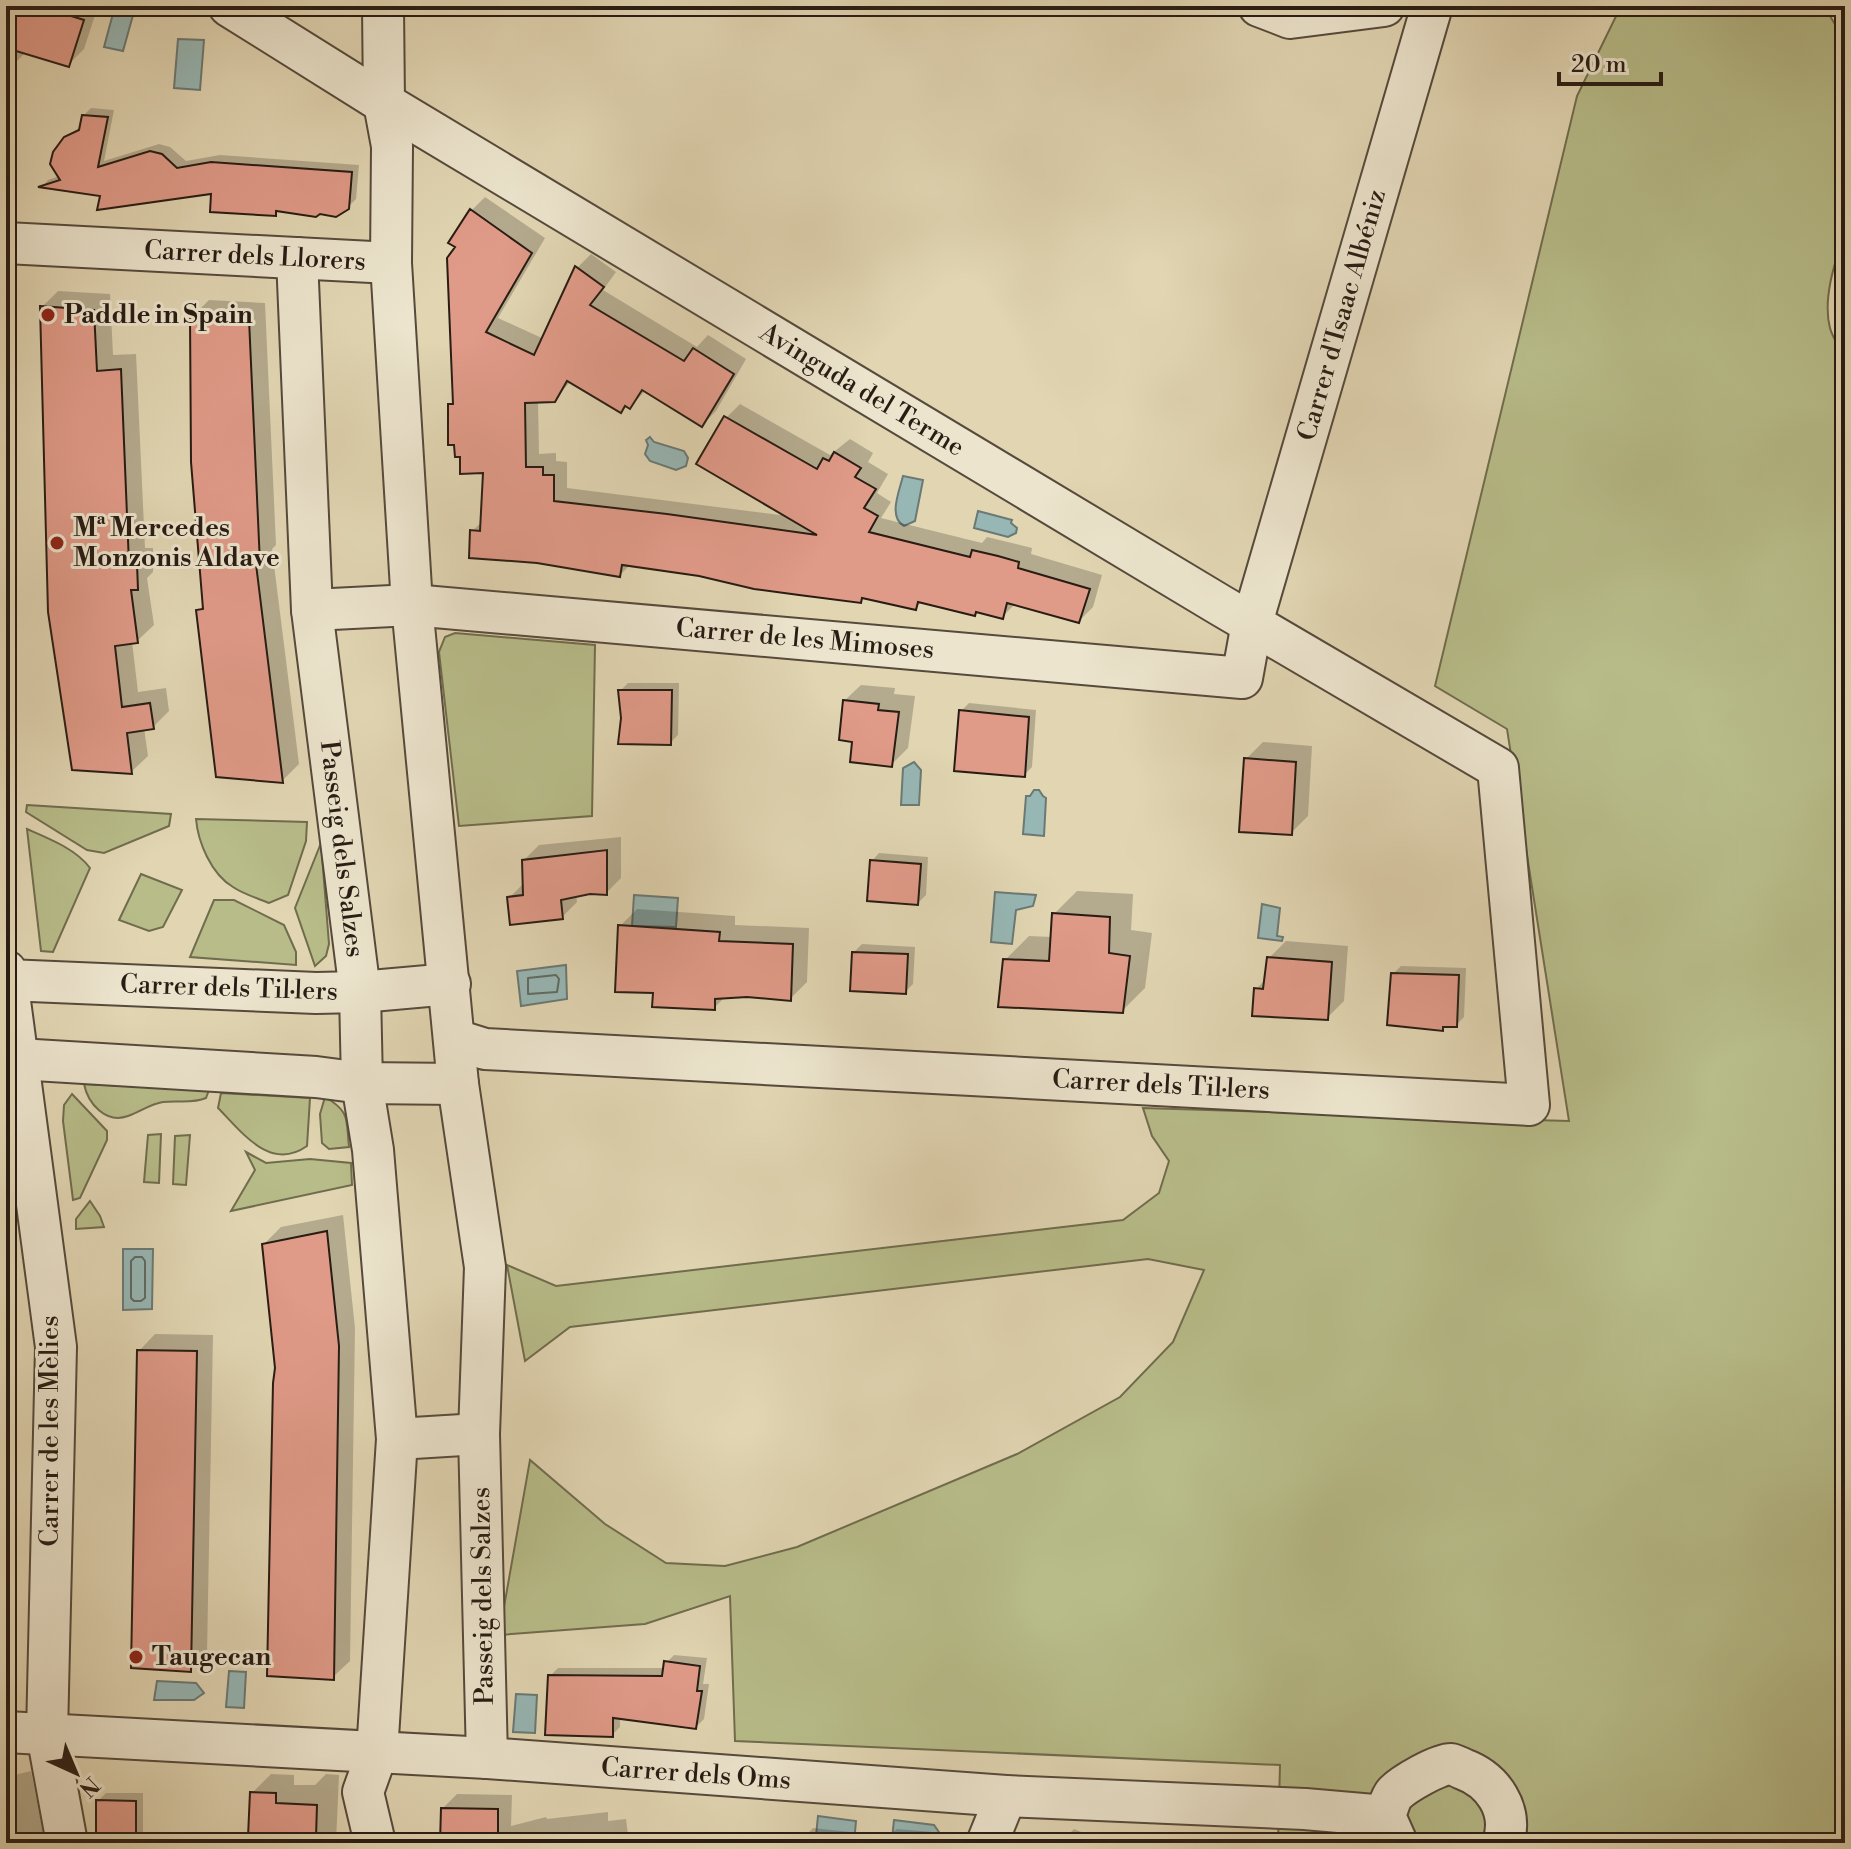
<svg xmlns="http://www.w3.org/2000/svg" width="1851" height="1849" font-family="'Libre Bodoni',serif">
<rect width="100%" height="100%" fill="#e1d5b2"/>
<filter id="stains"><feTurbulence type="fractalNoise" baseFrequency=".0025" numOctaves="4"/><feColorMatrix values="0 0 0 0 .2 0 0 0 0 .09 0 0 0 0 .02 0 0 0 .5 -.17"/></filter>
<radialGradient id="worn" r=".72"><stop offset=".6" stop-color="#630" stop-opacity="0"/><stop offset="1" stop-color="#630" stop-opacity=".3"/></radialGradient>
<g fill="#b7bc89" stroke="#706c4e" stroke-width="2">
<path d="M1621,6h203l21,35v190c-9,28 -23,67 -15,97 2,9 10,20 15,29v1486h-567l2,-78 -545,-24 -5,-145 -85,28 -146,11 31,-175 75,64 61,39 59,3 72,-19 220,-93 103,-57 53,-55 31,-72 -56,-11 -578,68 -45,34 -18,-96 49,21 567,-66 36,-27 10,-32 -17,-25 -9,-28 426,13 -62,-392 -72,-43 142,-590z"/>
<path d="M455,633l140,12 -3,171 -133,10 -20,-174 6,-15z"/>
<path d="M27,805l144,9 -2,12 -65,27 -17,-3 -61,-38z"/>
<path d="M196,819l111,3 -1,19 -18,54 -19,8c-12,-5 -26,-9 -36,-16 -22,-13 -35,-45 -37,-68z"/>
<path d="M27,829c21,9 49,20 63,39l-37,84 -12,-1z"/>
<path d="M321,843l8,101 -3,12 -11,10 -20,-58z"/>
<path d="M141,874l41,16 -19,37 -14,4 -30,-11z"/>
<path d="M214,900h20l50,25 12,27v13l-106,-8z"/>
<path d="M84,1084l125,6 -3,8c-14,6 -28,2 -43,4 -13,2 -23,10 -35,14 -22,8 -40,-12 -44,-32z"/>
<path d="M221,1093l89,5 -3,48c-37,26 -65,-14 -89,-38z"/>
<path d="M72,1094l35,37v9l-27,58 -7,2 -10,-79 1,-16z"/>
<path d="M325,1097c26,15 21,23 24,50l-20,2 -7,-6 -2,-29z"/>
<path d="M161,1134l-2,49 -15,-1 4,-47z"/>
<path d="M190,1135l-4,50 -13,-1 2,-48z"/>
<path d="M246,1152l20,11 44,-4 41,4 1,22 -121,26 24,-41z"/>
<path d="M90,1201l10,15 4,11 -28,2v-10z"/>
<path d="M6,1235l3,10 5,72h-8z"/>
</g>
<g fill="#97b7b5" stroke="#6b7975" stroke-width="2">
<path d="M115,6l20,2 -12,43 -19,-4z"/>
<path d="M178,39l26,1 -4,50 -26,-2z"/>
<path d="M650,437l4,5 30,9 4,7 -2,8 -10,4 -26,-9 -5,-7 3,-9 -2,-5z"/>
<path d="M903,476l20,4 -8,41 -11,5c-16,-9 -5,-34 -1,-50z"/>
<path d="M978,511l34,9 -1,3 6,5 -1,5 -8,4 -34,-9z"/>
<path d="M914,762l7,8 -2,35h-18l2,-37z"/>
<path d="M1034,790h5l4,6 3,2 -2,38 -21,-2 3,-38h4z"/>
<path d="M995,892l41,3 -3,11 -17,4 -4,34 -21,-2z"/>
<path d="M634,895l44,3 -2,29 -44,-1z"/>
<path d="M1262,904l18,4 -3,28 6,1 -1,4 -24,-3z"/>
<path d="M566,965l1,34 -46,7 -4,-35z"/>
<path d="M123,1249h30l-1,60 -29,1z"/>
<path d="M229,1671l17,1 -2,36 -18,-1z"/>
<path d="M157,1681l39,2 8,10 -10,7h-40z"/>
<path d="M516,1694l21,1 -2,38 -22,-1z"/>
<path d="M818,1816l38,5 -2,22h-7l-1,-4 -30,-3z"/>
<path d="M894,1820l40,5 7,10 -9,8 -40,-4z"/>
</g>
<g fill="#0003">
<path d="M6,6h92l-14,43 -16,16 -42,-13 -11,11 -8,-2 -1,5z"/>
<path d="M91,108l23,2 -10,51 55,-17 11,3 16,14 34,-6 139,10 -3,34 -8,8 -28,5 -40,-3 -5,5 -62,-22 -111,2 -59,-8 5,-6 12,-4 5,-38 17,-12 1,-10z"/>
<path d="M6,171l11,1 -6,32 -5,5z"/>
<path d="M485,197l60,41 -47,80 46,21 33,-71 14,-14 25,18 -13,18 94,57 11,-12 38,24 -30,52 -14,14 -56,-35 -16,17 -3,-2 -7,6 -49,-30 -17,19h-16l1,54 17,-1v8l11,1v26l221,28 -62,-98 14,-14 90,51 20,-16 23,14 -5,9 20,12 -11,19 14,9 -10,16 101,25 5,-6 25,6 20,5 -1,6 71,21 -9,32 -14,14 -64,-17 -12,12 -25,-5 -4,3 -52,-13 -6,7 -51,-12 -5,5 -230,-36 -10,10 -148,-44 11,-10 2,-50 -23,-16 -12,-50 5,-4 2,-155 15,-36z"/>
<path d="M58,291l52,3 3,61 23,-1 9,194h8v24l-6,6 7,47 -17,16 -5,1 6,50 28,-4 3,23 -16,16 -9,1 4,28 -17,16 -89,-465z"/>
<path d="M209,300l56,3 11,242 -4,4 27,215 -17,17 -84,-170 7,-7 -13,-287z"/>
<path d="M628,683h51l-1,52 -8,8 -47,-25 -3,-27z"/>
<path d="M861,685l34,3 -1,6 21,2 -7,52 -17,17 -37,-25 -10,-39z"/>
<path d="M969,703l67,7 -4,57 -8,8 -63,-64z"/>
<path d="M1263,742l49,4 -4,70 -17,17 -45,-74z"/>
<path d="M621,837v41l-15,15 -30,2 1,7 -15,15 -53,-19 16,-16 -1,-22 15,-15z"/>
<path d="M879,853l49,4 -2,38 -8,8 -46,-42z"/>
<path d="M1077,891l56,3 -2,36 21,3 -7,55 -23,23 -117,-51 24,-24 23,1 2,-23z"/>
<path d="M637,909l98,7v9l74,3 -2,54 -17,17 -64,-3 -12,12 -59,-17 -35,-65z"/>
<path d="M1286,941l62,5 -4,55 -17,17 -71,-29 10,-10 3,-21z"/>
<path d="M862,944l53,3 -2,37 -8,8 -51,-40z"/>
<path d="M1401,966l65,2 -2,49 -8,8h-10l-4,4 -49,-55z"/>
<path d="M343,1215l12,113 -5,333 -17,16 -56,-308 -13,-125 17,-17z"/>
<path d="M155,1334l58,1 -6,318 -17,17 -51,-319z"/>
<path d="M674,1655l33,3 -4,26h6l-5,35 -8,8 -76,-10v10l-8,8 -62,-59 8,-8h107l1,-5z"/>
<path d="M31,1771l13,66 -2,6h-36v-66z"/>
<path d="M271,1774l23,1v10h21l11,-11 13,1 -3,68h-39l1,-5 -46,-45z"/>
<path d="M106,1793h37v39l-8,8 -37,-39z"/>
<path d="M457,1794l55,1 -1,31 35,-9 1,2 61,-7v9l18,-2 3,24 60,-5 1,5h-248l1,-35z"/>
<path d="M813,1828l74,8 10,-7 47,4 -1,10h-145z"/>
<path d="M1074,1829l34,14h-48z"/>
</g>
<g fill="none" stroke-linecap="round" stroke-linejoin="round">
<g stroke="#606a64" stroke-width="2">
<path d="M556,975l3,4 -2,13 -29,2v-16z"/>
<path d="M135,1257h7l3,4v37l-4,3h-7l-3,-3v-37z"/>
</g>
</g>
<g fill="#e09a88" stroke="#281c14" stroke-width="2">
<path d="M6,6h33l45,14 -15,47 -63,-19z"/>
<path d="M82,115l26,2 -10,50 52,-16 12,3 15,14 34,-6 141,10 -3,37 -13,8 -16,-3 -4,3 -40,-6v5l-66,-4 1,-18 -114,16 3,-14 -62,-9 22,-7 -10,-16 3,-12 11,-15 15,-7z"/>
<path d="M470,209l62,44 -46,79 48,23 41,-89 29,21 -14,18 94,56 9,-13 41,26 -32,53 -60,-37 -12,19 -5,-3 -4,7 -54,-32 -12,21 -30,1 1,64h17v8h11v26l113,13 150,21 -121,-71 28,-48 93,53 6,-11 6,3 5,-9 27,16 -6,9 21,12 -12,19 14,8 -9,16 101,25 2,-7 26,6 21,6 -1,6 72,21 -11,34 -72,-20 -4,16 -27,-7 -1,4 -57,-14 -2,8 -54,-12 -1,5 -62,-8 -45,-6 -55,-13 -77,-11 -2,12 -83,-14 -68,-5 1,-28 10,1 3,-58 -23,1v-17h-5l-1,-12h-6v-41h5l-6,-146 8,-11 -7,-4z"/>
<path d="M40,306l54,4 3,61 24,-2 8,195h8l1,26h-7l7,53 -23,3 7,61 28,-4 4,26 -27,4 5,41 -60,-4 -24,-158z"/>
<path d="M190,316l59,3 11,245h-4l27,219 -67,-6 -20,-167 7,-1 -12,-147z"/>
<path d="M618,690h54l-1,55 -53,-1 3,-26z"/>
<path d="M843,700l36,4 -1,6 21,2 -7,55 -42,-5 2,-20 -13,-2z"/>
<path d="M959,710l70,7 -4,60 -71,-6z"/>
<path d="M1244,758l52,4 -4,73 -53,-3z"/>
<path d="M607,850v45l-17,-1 -29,6 2,19 -53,6 -3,-28 16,-2 -1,-35z"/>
<path d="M870,860l51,4 -3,41 -51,-4z"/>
<path d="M1052,913l58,4 -1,36 21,3 -7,57 -125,-6 5,-48 46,2z"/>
<path d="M618,925l102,7 -1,9 74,3 -2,57 -44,-4 -32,2v11l-63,-3 1,-14 -38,-1z"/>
<path d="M852,952l56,2 -2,40 -56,-3z"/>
<path d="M1267,957l65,5 -4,58 -76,-4 2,-28 9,1z"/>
<path d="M1391,973l68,2 -2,52h-14v4l-56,-6z"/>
<path d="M327,1231l12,115 -5,334 -67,-4 6,-293 2,-15 -13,-124z"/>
<path d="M137,1350l60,1 -6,321 -60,-4z"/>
<path d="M664,1661l36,5 -3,25h5l-6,38 -83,-11v19l-68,-2 3,-60 114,1z"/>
<path d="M250,1792l26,1v10l41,2 -1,32 -12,-1v3l-56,-2z"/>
<path d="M96,1800l40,1v41l-40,-1z"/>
<path d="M441,1808l57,1v34h-58z"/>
</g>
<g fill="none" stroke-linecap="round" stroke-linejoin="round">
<g stroke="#564a3c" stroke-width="44">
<g id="minor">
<path d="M229,6l155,97 836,502 278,163 31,337 -1044,-56 -29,-9"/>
<path d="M383,6l1,97 8,43 -1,117 21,342 46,479 27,183 -6,167 8,324"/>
<path d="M1259,6l31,12 94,-12"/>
<path d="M6,243l385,20"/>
<path d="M297,258l15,352 48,382 2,91 11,67 24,289 -20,314 -14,39 12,51"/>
<path d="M312,610l100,-5 830,73 10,-55 180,-617"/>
<path d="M6,971l50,376 -9,387 20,109"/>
<path d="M7,980l309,13 44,-1 90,-8"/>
<path d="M18,1059l298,18 46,6 96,1"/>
<path d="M397,1439l82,-5"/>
<path d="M6,1732l481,26 519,38 299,13 80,7"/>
<path d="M987,1843l19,-47"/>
<path d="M1397,1843l-12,-27c3,-7 5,-18 10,-23 9,-9 43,-29 56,-29 4,1 8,3 12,5 30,11 51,41 40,74"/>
</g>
</g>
<use href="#minor" stroke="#ece4cd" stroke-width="40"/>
</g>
<g fill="#8f2418" stroke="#ece4cd" stroke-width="3">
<circle cx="48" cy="315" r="8"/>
<circle cx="57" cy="543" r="8"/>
<circle cx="136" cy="1657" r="8"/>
</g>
<g text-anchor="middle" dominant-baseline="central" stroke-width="6" stroke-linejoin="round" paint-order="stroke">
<g font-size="26" fill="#281c14" stroke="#ece4cd">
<text transform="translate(255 256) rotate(3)">Carrer dels Llorers</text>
<text transform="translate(1342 315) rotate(-74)">Carrer d'Isaac Albéniz</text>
<text transform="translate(862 390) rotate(31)">Avinguda del Terme</text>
<text transform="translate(805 639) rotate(5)">Carrer de les Mimoses</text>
<text transform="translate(342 849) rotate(83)">Passeig dels Salzes</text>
<text transform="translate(229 988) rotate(2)">Carrer dels Til·lers</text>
<text transform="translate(1161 1085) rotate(3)">Carrer dels Til·lers</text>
<text transform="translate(50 1431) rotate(-90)">Carrer de les Mèlies</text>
<text transform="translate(483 1596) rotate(-91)">Passeig dels Salzes</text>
<text transform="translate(696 1774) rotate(4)">Carrer dels Oms</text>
</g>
<g font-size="26" font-weight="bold" fill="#281c14" stroke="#ece4cd" text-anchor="start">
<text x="64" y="315">Paddle in Spain</text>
<text x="73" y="528">Mª Mercedes<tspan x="73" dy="30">Monzonis Aldave</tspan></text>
<text x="152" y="1657">Taugecan</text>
</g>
</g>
<rect width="1851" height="1849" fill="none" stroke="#e1d5b2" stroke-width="32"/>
<rect x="8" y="8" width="1835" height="1833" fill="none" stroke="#281c14" stroke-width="4"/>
<rect x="16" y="16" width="1819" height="1817" fill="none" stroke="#281c14" stroke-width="2"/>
<g transform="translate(76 1773) rotate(136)" stroke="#ece4cd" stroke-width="6" paint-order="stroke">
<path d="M0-6L14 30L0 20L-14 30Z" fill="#281c14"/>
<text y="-12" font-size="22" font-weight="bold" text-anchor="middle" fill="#281c14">N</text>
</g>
<path d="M1559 72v12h102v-12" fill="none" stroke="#281c14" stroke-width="4"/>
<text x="1571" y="72" font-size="24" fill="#281c14" stroke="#ece4cd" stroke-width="6" paint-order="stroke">20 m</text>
<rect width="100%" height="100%" filter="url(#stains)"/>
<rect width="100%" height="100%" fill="url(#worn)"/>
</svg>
